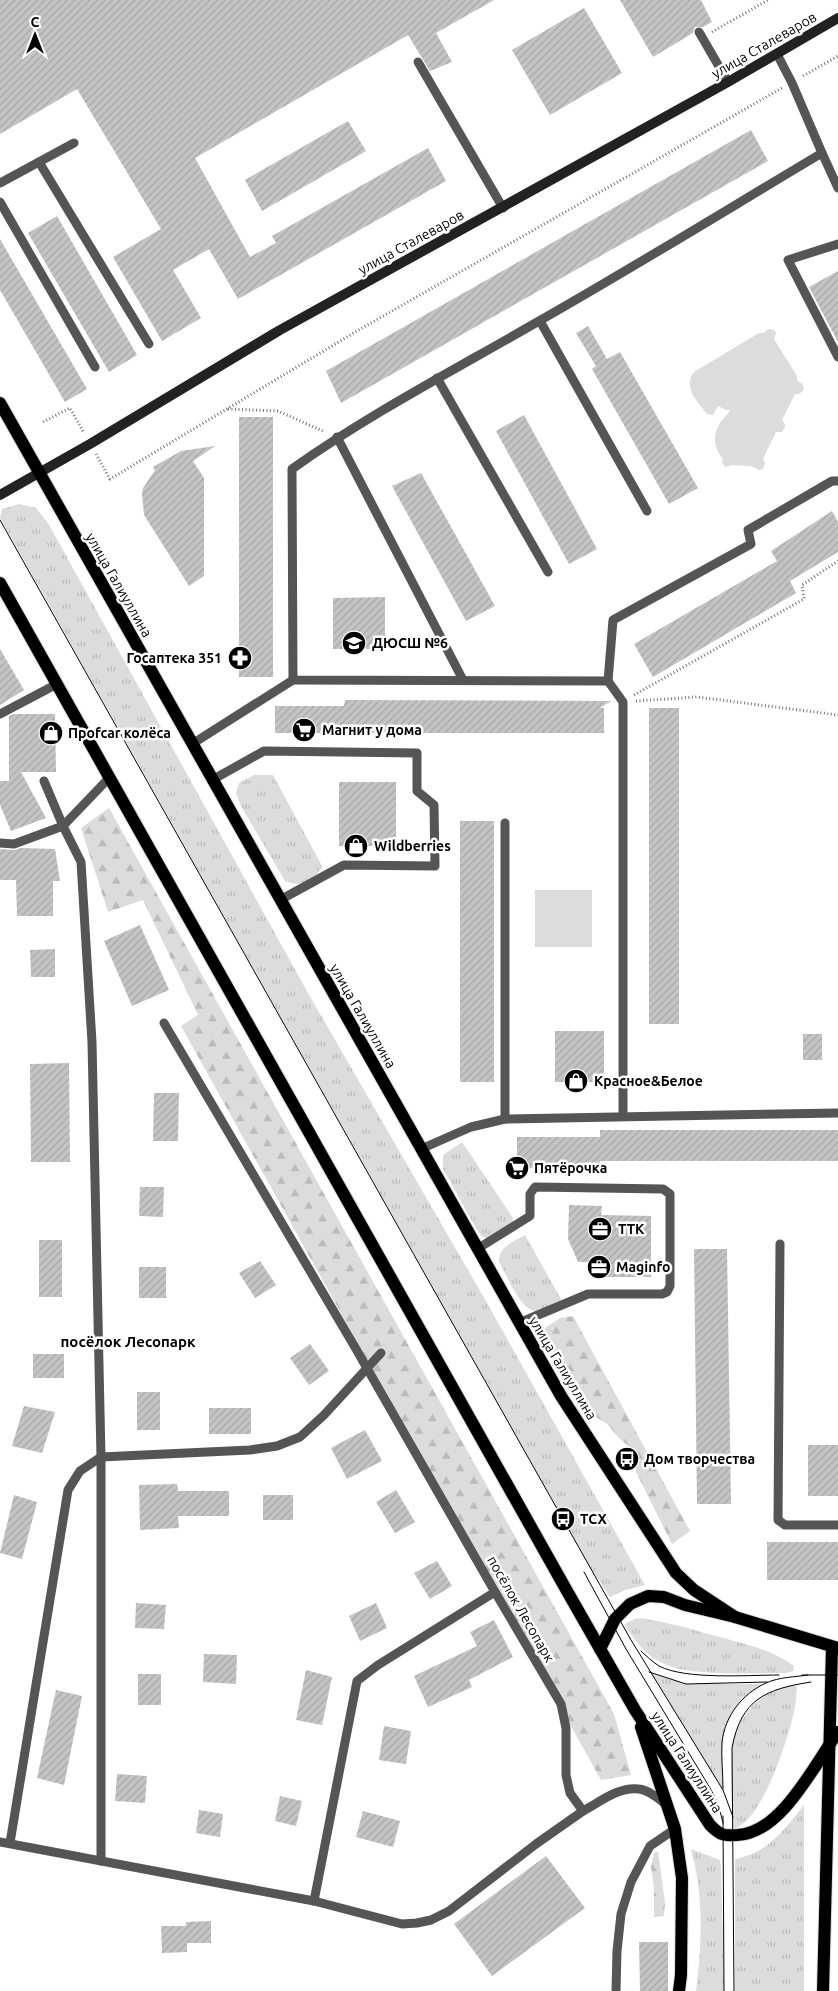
<svg xmlns="http://www.w3.org/2000/svg" width="838" height="1991" font-family="Ubuntu,sans-serif">
<defs>
<pattern id="grass-tufts" width="24" height="20" patternUnits="userSpaceOnUse" patternTransform="scale(1.25)"><rect width="24" height="20" fill="#dcdcdc"/><path d="M3 7l-1-3M5 7V3M7 7l1-3M15 17l-1-3M17 17v-4M19 17l1-3" fill="none" stroke="#bbb"/></pattern>
<pattern id="forest-firs" width="22" height="20" patternUnits="userSpaceOnUse" patternTransform="scale(1.25)"><rect width="22" height="20" fill="#dcdcdc"/><path d="M5 1l3.5 6h-7zM16 11l3.5 6h-7z" fill="#bbb"/></pattern>
<pattern id="building-hatch" width="6" height="6" patternUnits="userSpaceOnUse" patternTransform="scale(1.25)"><rect width="6" height="6" fill="#c4c4c4"/><path d="M-1 1l2-2M0 6l6-6M5 7l2-2" fill="none" stroke="#a7a7a7"/></pattern>
</defs>
<rect width="100%" height="100%" fill="#fff"/>
<g fill="url(#grass-tufts)">
<path d="M19,504l17,4 12,15 260,470 179,310 158,282 -20,5 -15,7 -18,-27 -592,-1052 2,-9z"/>
<path d="M254,775h19l49,91c-3,9 -15,18 -25,18 -4,0 -9,-2 -12,-3l-44,-75 -5,-13 3,-10z"/>
<path d="M462,1142l51,76v5l-26,16 -7,-4 -37,-66v-14z"/>
<path d="M525,1235l37,66c-7,4 -14,9 -22,10 -18,5 -33,-36 -41,-49 -1,-15 14,-20 26,-27z"/>
<path d="M638,1618c25,3 50,10 74,17 29,8 58,13 82,31l-1,5 -6,2c-31,0 -99,4 -125,-10 -16,-7 -28,-23 -37,-38l3,-3z"/>
<path d="M652,1674l34,10h77c-47,29 -41,56 -40,106z"/>
<path d="M797,1685c-1,9 -1,19 -3,27 -6,27 -33,112 -61,117 0,-22 -5,-76 2,-95 10,-29 33,-46 62,-49z"/>
<path d="M804,1805v186h-69v-132c33,-6 49,-29 69,-54z"/>
<path d="M691,1849l29,11 1,7 3,124h-28c6,-47 8,-96 -5,-142z"/>
</g>
<g fill="url(#forest-firs)">
<path d="M109,808l505,906 17,61 -30,5 -420,-754 17,-11 -55,-115 -35,12 -27,-84z"/>
<path d="M573,1316l117,215 -18,13 -36,-72v-12l-5,-12 -12,-10 -12,-14 -27,-17 -41,-75 21,-14z"/>
<path d="M658,1851l7,52 -1,13 -10,1v-27l-3,-24 3,-13z"/>
</g>
<g fill="#dcdcdc">
<path d="M768,329l6,1 2,3 -2,6 23,37v5l5,2 2,7 -5,4h-4l-13,26c4,4 4,7 0,12h-6l-13,27 2,4 -2,6 -4,1 -8,-4 -19,-1 -6,2 -4,-4 1,-4c-9,-10 -11,-24 -3,-36 3,-5 7,-7 10,-13h-4l-8,-4 -5,9 -6,-1c-9,-12 -25,-27 -13,-42l65,-39h5z"/>
<rect x="535" y="890" width="57" height="57"/>
</g>
<g fill="url(#building-hatch)">
<path d="M0,0h494l-58,33 16,29 -22,9 -22,-36 -213,123 55,99 26,-14 -4,-7 156,-88 18,33 -208,118 -29,-50 -36,21 28,48 -39,23 -49,-84 48,-28 -84,-140 -77,45z"/>
<path d="M620,0h81l11,22 -9,5h-8l-2,6 -40,24z"/>
<path d="M584,8l38,65 -72,42 -38,-65z"/>
<path d="M348,121l18,30 -104,60 -17,-31z"/>
<path d="M751,130l17,31 -427,242 -15,-32z"/>
<path d="M57,216l80,139 -28,17 -81,-139z"/>
<path d="M0,239l87,150 -22,13 -65,-112z"/>
<path d="M838,271v71l-29,-55z"/>
<path d="M588,326l19,33 13,-7 78,136 -29,16 -77,-135 4,-3 -20,-33z"/>
<path d="M524,415l73,134 -28,15 -73,-133z"/>
<rect x="239" y="417" width="34" height="260"/>
<path d="M215,446l-22,15 11,17v98l-15,10 -45,-71 -2,-22 1,-5 12,-18 -2,-3 28,-16z"/>
<path d="M421,473l74,133 -29,15 -74,-135z"/>
<path d="M832,511l6,11v30l-48,29 6,12 -143,84 -19,-33 143,-83 -6,-10z"/>
<path d="M385,597v52h-52v-51z"/>
<path d="M0,649l24,41 -24,15z"/>
<path d="M345,700l266,1 -11,7h4v25h-329v-27h69z"/>
<rect x="649" y="708" width="30" height="316"/>
<path d="M14,714h41l1,58h-35l25,46 -35,13 -11,-26v-24h9v-65z"/>
<rect x="339" y="782" width="57" height="64"/>
<rect x="460" y="821" width="34" height="261"/>
<path d="M21,848l34,1 5,32h-7v35h-36l-1,-36h-16v-31l14,1z"/>
<path d="M140,925l29,65 -37,16 -28,-65z"/>
<path d="M55,949v28h-24l-1,-27z"/>
<rect x="555" y="1031" width="49" height="51"/>
<rect x="803" y="1034" width="19" height="26"/>
<path d="M69,1063l1,99h-39l-1,-98z"/>
<path d="M154,1093h25l-1,48h-25z"/>
<path d="M600,1130h238v31h-238v7h-83v-31h83z"/>
<path d="M140,1187h24l-1,30 -24,-1z"/>
<path d="M569,1205l33,1 -1,9 50,1v61h-58l-2,-15h-13l-10,-23z"/>
<rect x="39" y="1240" width="23" height="57"/>
<path d="M694,1249h33l4,255h-34z"/>
<path d="M260,1261l16,24 -21,13 -16,-25z"/>
<rect x="139" y="1267" width="27" height="31"/>
<path d="M310,1344l19,27 -20,14 -19,-27z"/>
<rect x="33" y="1354" width="31" height="24"/>
<rect x="137" y="1392" width="23" height="38"/>
<path d="M24,1406l31,6 -13,41 -30,-7z"/>
<rect x="209" y="1408" width="42" height="26"/>
<path d="M365,1430l17,31 -35,18 -16,-31z"/>
<rect x="808" y="1445" width="30" height="51"/>
<path d="M177,1484l1,7h51v25h-51l1,12 -39,2 -1,-45z"/>
<path d="M396,1490l19,32 -20,11 -19,-31z"/>
<path d="M14,1495l23,7 -15,57 -22,-6z"/>
<rect x="263" y="1495" width="30" height="25"/>
<rect x="767" y="1542" width="71" height="38"/>
<path d="M437,1561l15,25 -22,13 -16,-26z"/>
<path d="M136,1603l30,2 -2,24 -29,-1z"/>
<path d="M376,1603l11,25 -27,13 -11,-25z"/>
<path d="M494,1620l19,37 -44,23 3,7 -44,20 -14,-31 63,-30 -7,-14z"/>
<path d="M204,1654l33,1 -1,29 -33,-2z"/>
<path d="M306,1670l26,7 -10,48 -26,-5z"/>
<rect x="138" y="1674" width="23" height="31"/>
<path d="M56,1690l26,6 -18,89 -27,-7z"/>
<path d="M384,1726l27,5 -5,33 -27,-4z"/>
<path d="M117,1774l30,2 -2,27 -30,-2z"/>
<path d="M280,1796l22,5 -6,25 -21,-5z"/>
<path d="M199,1810l24,4 -3,23 -24,-4z"/>
<path d="M363,1811l37,10 -7,26 -37,-10z"/>
<path d="M546,1856l39,52 -93,68 -38,-52z"/>
<path d="M211,1921v22h-24v9l-25,1 -1,-27h25v-4z"/>
<path d="M639,1942h29v49h-28z"/>
</g>
<g fill="none" stroke-linecap="round" stroke-linejoin="round">
<g stroke="#dbdbdb" stroke-width="14">
<g id="primary">
<path d="M0,403l561,993 115,177 18,17 41,27"/>
<path d="M0,583l567,1008 68,119 75,115c3,3 8,8 12,9 4,2 10,1 15,1 44,-1 77,-70 101,-103"/>
<path d="M600,1649l15,-30 15,-15 18,-8 16,1 21,8 50,12 103,31"/>
<path d="M641,1727l34,102 7,49 -1,97 -2,16"/>
<path d="M823,1991l9,-344"/>
</g>
</g>
<g stroke="#777" stroke-width="3" stroke-dasharray="1 2.5" stroke-linecap="butt">
<path d="M712,32l56,-32"/>
<path d="M803,76l35,-20"/>
<path d="M228,409l50,2 47,21"/>
<path d="M43,422l27,-14 14,25"/>
<path d="M96,454l14,25 247,-148 425,-243"/>
<path d="M634,695l170,-96 -2,-14 36,-24"/>
<path d="M636,701l61,-4 141,18"/>
</g>
<g stroke="#555" stroke-width="9">
<path d="M699,32l29,50"/>
<path d="M777,54l15,29 30,70c-94,56 -188,114 -283,168 -83,48 -168,92 -247,148l1,211 315,1 5,-61 138,-76 -3,-14 84,-49h6"/>
<path d="M418,62l85,146"/>
<path d="M822,153l16,35"/>
<path d="M39,162l110,182"/>
<path d="M0,183l74,-40"/>
<path d="M0,202l95,165"/>
<path d="M838,244l-50,16 50,97"/>
<path d="M540,321l107,190"/>
<path d="M437,378l111,194"/>
<path d="M337,437l126,243"/>
<path d="M608,681l15,21v414"/>
<path d="M0,714l57,-30"/>
<path d="M192,744l101,-64"/>
<path d="M212,780l52,-29 153,2v38l17,14 1,61 -91,-1 -64,35"/>
<path d="M44,781l19,45 18,36 11,180 9,415v404"/>
<path d="M505,823v296"/>
<path d="M0,843l14,1 49,-18 46,-48"/>
<path d="M164,1023l192,326 139,243 66,112 5,24v47l4,18 13,18c17,-9 36,-25 56,-22 10,1 20,10 28,16"/>
<path d="M421,1149l50,-22 34,-8 333,-6"/>
<path d="M780,1244l-2,276 7,5h53"/>
<path d="M477,1249l53,-33v-22l5,-7 128,2 7,5v92l-3,6 -5,2h-74l-69,29"/>
<path d="M0,1842l314,59 88,23 15,-1 14,-3 18,-9 87,-67 47,-33"/>
<path d="M10,1843l58,-353 12,-19 21,-14 149,-7 27,-4 23,-9 24,-22 57,-62"/>
<path d="M314,1901l43,-220 21,-16 117,-73"/>
<path d="M616,1991l1,-40 4,-37 10,-32 19,-36 25,-17"/>
</g>
<path stroke="#222" stroke-width="10" d="M0,495l90,-51 190,-114 448,-248 110,-64"/>
<use href="#primary" stroke="#000" stroke-width="12"/>
<g stroke="#000" stroke-width="1">
<path d="M0,520l631,1120 92,150 10,27"/>
<path d="M584,1572l42,77 84,139 8,15 5,20"/>
<path d="M641,1651c5,5 12,11 18,15 27,14 89,9 120,9"/>
<path d="M649,1672l37,12 81,-2"/>
<path d="M802,1675h36"/>
<path d="M723,1789c0,-16 -2,-32 -1,-47 3,-26 20,-48 44,-59 13,-6 29,-6 42,-8"/>
<path d="M723,1816l1,175"/>
<path d="M734,1991l-2,-243c9,-49 34,-59 79,-66"/>
</g>
</g>
<defs>
<g id="school-disc" transform="scale(1.25)"><circle r="9.5" fill="#000" stroke="#fff"/><path d="M0-5L7-2L0 1L-7-2ZM-4 1L0 2.5L4 1V4Q0 6-4 4Z" fill="#fff"/></g>
<g id="pharmacy-disc" transform="scale(1.25)"><circle r="9.5" fill="#000" stroke="#fff"/><path d="M-2-6h4v4h4v4h-4v4h-4v-4h-4v-4h4Z" fill="#fff"/></g>
<g id="supermarket-disc" transform="scale(1.25)"><circle r="9.5" fill="#000" stroke="#fff"/><path d="M-6-5.5h2.5l.6 2H6L4.5 2H-2.5L-4.4-4H-6ZM-1.5 3.2a1.3 1.3 0 1 0 .1 0ZM3 3.2a1.3 1.3 0 1 0 .1 0Z" fill="#fff"/></g>
<g id="shop-disc" transform="scale(1.25)"><circle r="9.5" fill="#000" stroke="#fff"/><path d="M-5-2.5h2.3a2.7 3.5 0 0 1 5.4 0H5L5.5 6h-11ZM-1.5-2.5h3a1.5 2.3 0 0 0-3 0Z" fill="#fff"/></g>
<g id="office-disc" transform="scale(1.25)"><circle r="9.5" fill="#000" stroke="#fff"/><path d="M-6-3h4V-5.5h4V-3h4V5H-6ZM-1-4.5V-3h2v-1.5ZM-6 0V1H6V0Z" fill="#fff"/></g>
<g id="bus-disc" transform="scale(1.25)"><circle r="9.5" fill="#000" stroke="#fff"/><path d="M-5-6H5V4H4V6H2V4H-2V6H-4V4H-5ZM-3.5-4V0h7V-4ZM-3.5 1.2v1.5H-2V1.2ZM2 1.2v1.5H3.5V1.2Z" fill="#fff"/></g>
</defs>
<g fill-rule="evenodd">
<use href="#school-disc" x="354" y="643"/>
<use href="#pharmacy-disc" x="240" y="658"/>
<use href="#supermarket-disc" x="304" y="730"/>
<use href="#shop-disc" x="51" y="733"/>
<use href="#shop-disc" x="356" y="846"/>
<use href="#shop-disc" x="576" y="1081"/>
<use href="#supermarket-disc" x="517" y="1168"/>
<use href="#office-disc" x="600" y="1229"/>
<use href="#office-disc" x="599" y="1267"/>
<use href="#bus-disc" x="627" y="1459"/>
<use href="#bus-disc" x="563" y="1519"/>
</g>
<g text-anchor="middle" dominant-baseline="central" stroke-width="5" stroke-linejoin="round" paint-order="stroke">
<g font-size="14" fill="#000" stroke="#fff">
<text transform="translate(764 45) rotate(-30)">улица Сталеваров</text>
<text transform="translate(411 242) rotate(-29)">улица Сталеваров</text>
<text transform="translate(119 585) rotate(60)">улица Галиуллина</text>
<text transform="translate(363 1016) rotate(60)">улица Галиуллина</text>
<text transform="translate(563 1368) rotate(59)">улица Галиуллина</text>
<text transform="translate(521 1609) rotate(60)">посёлок Лесопарк</text>
<text transform="translate(687 1762) rotate(57)">улица Галиуллина</text>
</g>
<g font-size="14" font-weight="bold" fill="#000" stroke="#fff" text-anchor="start">
<text x="372" y="643">ДЮСШ №6</text>
<text x="222" y="658" text-anchor="end">Госаптека 351</text>
<text x="322" y="730">Магнит у дома</text>
<text x="68" y="733">Проfcar колёса</text>
<text x="374" y="846">Wildberries</text>
<text x="594" y="1081">Красное&amp;Белое</text>
<text x="534" y="1168">Пятёрочка</text>
<text x="618" y="1229">ТТК</text>
<text x="616" y="1267">Maginfo</text>
<text x="644" y="1459">Дом творчества</text>
<text x="580" y="1519">ТСХ</text>
</g>
<g font-size="15" font-weight="bold" fill="#000" stroke="#fff">
<text x="128" y="1341">посёлок Лесопарк</text>
</g>
</g>
<g transform="translate(35 35)" stroke="#ffffff" stroke-width="4" paint-order="stroke">
<path d="M0-4L9 19L0 12L-9 19Z" fill="#000000"/>
<text y="-8" font-size="14" font-weight="bold" text-anchor="middle" fill="#000000">С</text>
</g>
</svg>
